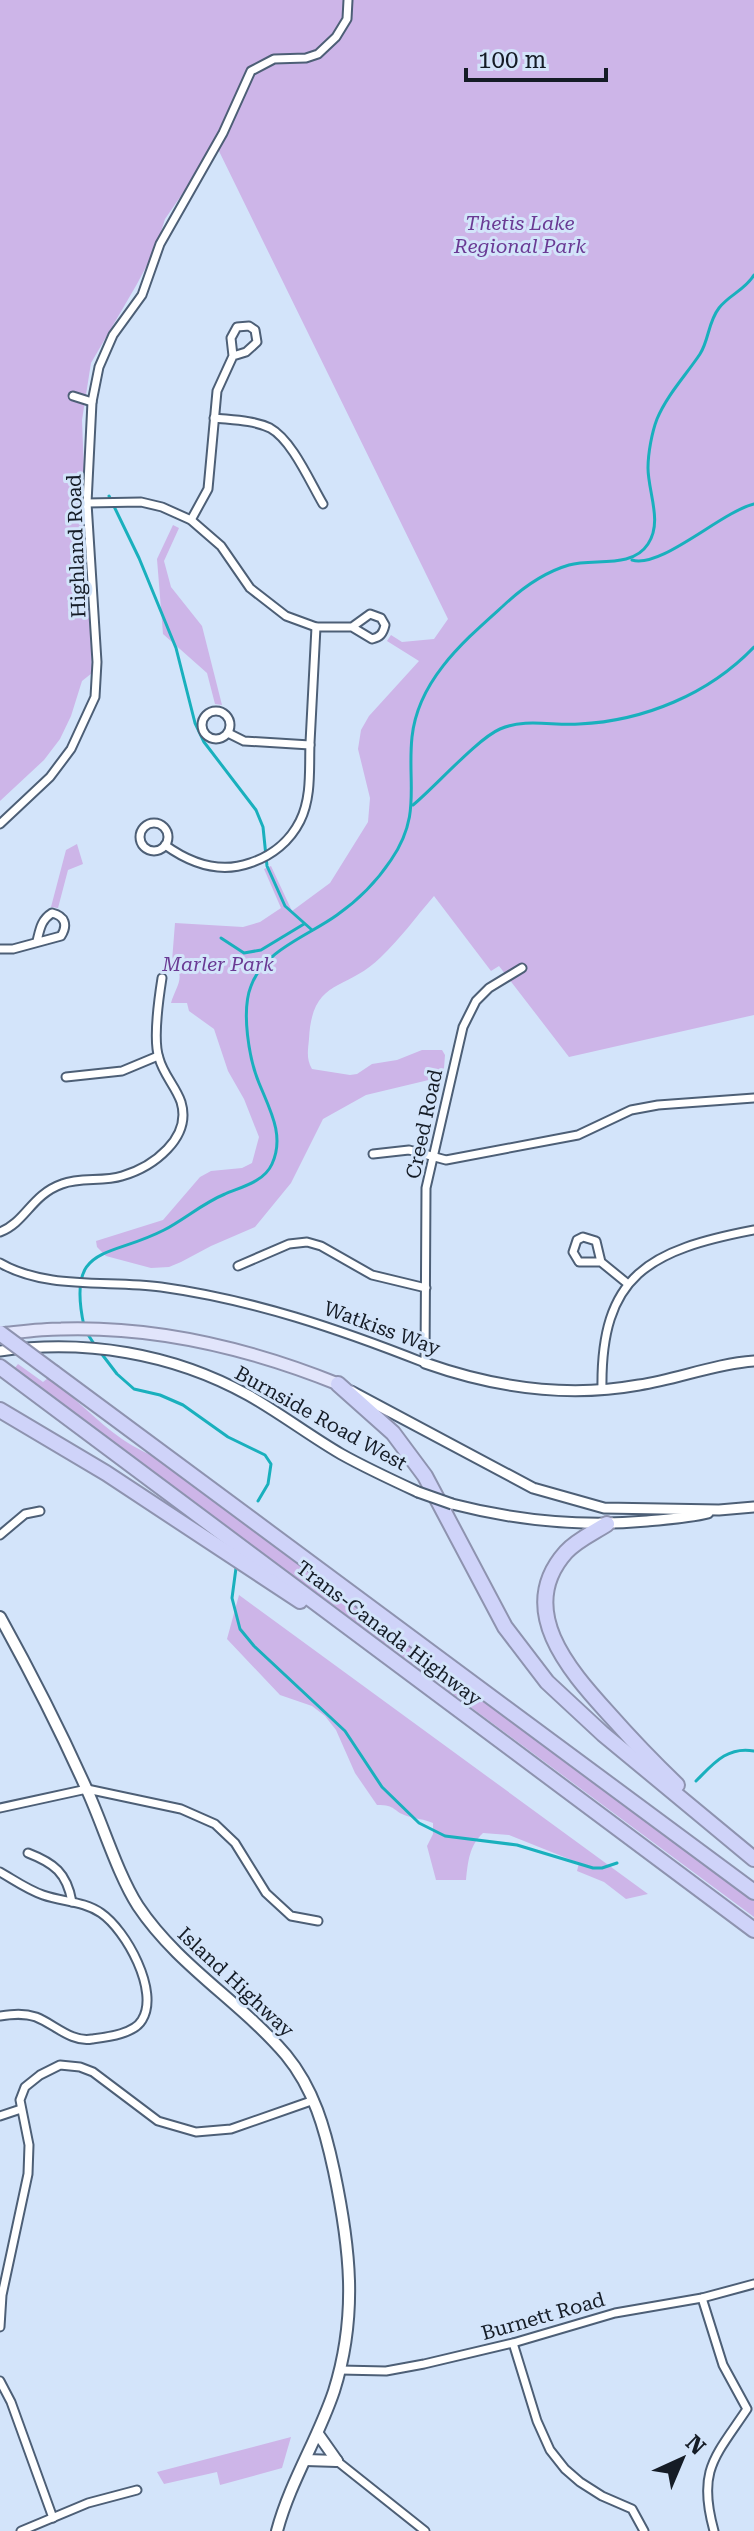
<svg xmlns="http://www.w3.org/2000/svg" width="754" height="2531" font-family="'Roboto Serif',serif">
<rect width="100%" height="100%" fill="#d3e4fa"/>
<g fill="#cdb5e8">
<path d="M0,0h754v1015l-185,42 -70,-91 -8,5 -57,-75c-18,21 -34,43 -53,61 -35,35 -69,20 -72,82 -1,11 -3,20 3,30l38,6 7,-1 15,-10 25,-4 25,-10h20l3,5 -1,13 -7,10 -71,17 -43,24 -32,64 -36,44 -44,19 -30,16 -12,5 -18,1 -45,-12 -9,-9 -1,-6 67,-21 37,-43 11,-6 31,-3 10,-5 7,-26 -15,-38 -16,-28 -14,-42 -25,-18 -2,-8h-16c5,-17 16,-26 1,-42l3,-38 68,4 17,-5 21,-14 -17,-39 7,-3 21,45 38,-28 38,-61 2,-24 -12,-49 3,-19 8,-14 50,-55 -32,-20 4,-6 11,7 32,-3 14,-20 -232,-474 -51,74 -9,29 -19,36 -46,79 -9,57 10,253 -10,8 -11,35 -11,23 -16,21 -44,41z"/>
<path d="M173,525l6,3 -15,33 7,26 31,39 20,79 -7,-1 -8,-31 -44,-39 -6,-75z"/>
<path d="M77,844l6,20 -15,6 -10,38 -7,-1 15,-57z"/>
<path d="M18,1364l25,18 5,-4c26,18 48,43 74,61 14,10 29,15 45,26l587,436v16l-740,-548z"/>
<path d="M239,1595l409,299 -22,5 -22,-17 -27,-11 2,-8 -70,-28 -26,-2c-14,13 -15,29 -17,47h-30l-9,-34 6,-12v-11c-9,-4 -17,-4 -26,-7 -15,-5 -10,-11 -30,-11l-22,-32 -19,-43 -11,-14 -13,-10 -32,-11 -53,-56z"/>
<path d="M291,2437l-9,31 -62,17 -3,-13 -53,12 -7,-12z"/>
</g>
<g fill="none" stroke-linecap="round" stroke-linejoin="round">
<g stroke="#19b0bd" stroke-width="3">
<path d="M109,496l30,62 37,90 19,75 9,19 52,68 7,17 4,39 18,40 27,24"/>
<path d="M632,560c29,9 89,-48 122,-56"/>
<path d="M413,805c22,-18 64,-66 87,-76 25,-11 53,-3 79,-5 65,-3 130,-30 175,-77"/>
<path d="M221,938l23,15 17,-3 43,-26"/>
<path d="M84,1326c-18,-83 24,-67 80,-96 21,-11 39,-27 61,-36 16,-7 39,-12 47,-30 13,-28 -2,-54 -13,-81 -10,-24 -18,-72 -8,-97 13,-36 57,-50 86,-71 20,-14 40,-34 54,-55 31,-45 16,-76 21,-123 6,-57 52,-96 91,-131 18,-17 42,-34 66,-41 25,-7 63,4 79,-21 15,-22 0,-52 0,-76 0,-15 4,-36 9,-49 10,-24 29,-44 43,-65 9,-14 8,-32 19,-46 10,-13 26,-18 35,-33"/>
<path d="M87,1333l9,14"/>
<path d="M101,1353l16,21 17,15 26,6 23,10 45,32 37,18 6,9 -3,20 -10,17"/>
<path d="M236,1568l-4,30 8,31 14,17 91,85 37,56 37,36 26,13 72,9 76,23h9l15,-5"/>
<path d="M696,1781c17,-17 31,-35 58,-30"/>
</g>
<g stroke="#4d5f76" stroke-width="11">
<g id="minor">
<path d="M73,396l19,6"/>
<path d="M214,418c18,2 39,2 56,10 22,12 40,54 53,76"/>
<path d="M87,503l54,-1 21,5 29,13 30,26 29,42 36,28 30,11h36l20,12c8,-2 11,-5 13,-14l-4,-7 -11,-4 -18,13"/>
<path d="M191,520l17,-31 9,-98 16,-35 -2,-18 6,-11 12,-1 6,4 2,12 -11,10 -13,4"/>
<circle cx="216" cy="725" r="14"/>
<path d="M228,733l16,8 66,4"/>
<circle cx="154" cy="837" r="14"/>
<path d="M0,824l50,-47 21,-28 24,-52 2,-35 -10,-159 5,-101 7,-35 14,-32 29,-40 18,-51 63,-111 28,-62 23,-12 32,-1 12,-4 18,-17 11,-18 1,-19"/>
<path d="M165,845c25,18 54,29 85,18 22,-7 40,-22 50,-42 12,-24 9,-53 10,-78 2,-39 4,-78 6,-116"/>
<path d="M0,949h13l48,-13c7,-11 4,-20 -9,-23 -11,7 -12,16 -15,28"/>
<path d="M66,1077l56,-6 36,-15"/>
<path d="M373,1154l36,-4 37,10 132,-25 53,-25 27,-5 96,-7"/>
<path d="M0,1232c26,-10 31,-37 62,-48 18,-7 41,-2 60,-8 31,-9 70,-38 59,-74 -5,-15 -18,-28 -22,-44 -6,-17 0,-61 3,-80"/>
<path d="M601,1262h-22l-6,-10 4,-12 6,-3 13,4 5,21 27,22"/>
<path d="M0,1263c47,27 108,17 161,24 93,13 178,42 264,76l1,-175 37,-161 13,-26 13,-13 33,-20"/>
<path d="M238,1266l51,-22 18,-2 14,4 51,29 54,13"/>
<path d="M602,1390c-2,-116 48,-140 152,-160"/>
<path d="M0,1535l25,-21 15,-3"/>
<path d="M0,1808l87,-19 94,20 34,15 20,19 31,50 25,23 27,5"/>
<path d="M28,1853c26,10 39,20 44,49"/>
<path d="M0,1872c14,8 28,18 43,23 20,7 41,6 58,18 25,17 59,79 41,107 -8,14 -35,17 -50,19 -20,4 -38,-15 -56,-22 -12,-4 -23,-3 -36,-1"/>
<path d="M0,2116l21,-7"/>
<path d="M702,2298l21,67 24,44c-32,48 -50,61 -33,122"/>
<path d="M0,2327l2,-32 26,-121 1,-29 -9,-45 5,-13 15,-12 20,-10 20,2 13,5 65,49 38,11 35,-3 83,-29"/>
<path d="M513,2343l24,78 13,29 15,19 15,13 22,14 30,13 12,22"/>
<path d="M340,2370l46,1 38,-7 89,-21 102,-30 87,-15 52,-14"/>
<path d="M0,2381l11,21 42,116"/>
<path d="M337,2461l88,70"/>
<path d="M21,2531l67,-28 49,-13"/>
</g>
</g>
<g stroke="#4d5f76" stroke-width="13">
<g id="tertiary">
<path d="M0,1351c85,-12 172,2 248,44 32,18 62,41 93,59 25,14 51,26 77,38"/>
<path d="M425,1363c68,24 142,35 214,22 39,-6 75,-21 115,-24"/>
<path d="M351,1391l182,97 71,20 115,2 35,-3"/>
<path d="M452,1504c66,17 128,23 195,17 21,-2 41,-3 61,-8"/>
</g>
</g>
<g stroke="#4d5f76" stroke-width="14">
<g id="secondary">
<path d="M0,1617c31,56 61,115 87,173 16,35 31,85 51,116 40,60 102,95 148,149 28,34 39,74 48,116 16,76 24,144 0,220 -16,48 -44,91 -57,140"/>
<path d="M318,2434l19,27"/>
<path d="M306,2460l31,1"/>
</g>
</g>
<g stroke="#8e93af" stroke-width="15">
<path id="primary" d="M0,1334c20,-2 41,-5 61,-5 95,-3 190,20 277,55"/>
</g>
<g stroke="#8e93af" stroke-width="18">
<g id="motorway">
<path d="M0,1367l754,563"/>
<path d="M54,1373l700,519"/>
<path d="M338,1384l55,49 32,43 80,151 42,55 56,52 151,125"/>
<path d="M0,1410l106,63 194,128"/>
<path d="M607,1524c-14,9 -30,16 -41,28 -51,57 3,118 42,161 22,25 45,49 69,72"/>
</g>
</g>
<use href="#minor" stroke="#fff" stroke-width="7"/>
<use href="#tertiary" stroke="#fff" stroke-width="9"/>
<use href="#secondary" stroke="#fff" stroke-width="10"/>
<use href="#primary" stroke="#e2e5fb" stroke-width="11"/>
<use href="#motorway" stroke="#cfd3f9" stroke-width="14"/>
<g stroke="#4d5f76" stroke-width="13" stroke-linecap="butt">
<path id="tertiary-bridge" d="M418,1492l34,12"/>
</g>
<g stroke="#8e93af" stroke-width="18" stroke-linecap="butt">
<path id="motorway-bridge" d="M0,1333l54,40"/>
</g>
<use href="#tertiary-bridge" stroke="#fff" stroke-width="9"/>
<use href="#motorway-bridge" stroke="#cfd3f9" stroke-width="14"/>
</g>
<g text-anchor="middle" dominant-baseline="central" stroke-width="6" stroke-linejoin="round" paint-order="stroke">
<g font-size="20" font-style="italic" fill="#6a3a94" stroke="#d3e4fa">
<text x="520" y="223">Thetis Lake<tspan x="520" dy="23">Regional Park</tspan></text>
<text x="218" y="964">Marler Park</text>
</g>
<g font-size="20" fill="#151c26" stroke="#d3e4fa">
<text transform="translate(76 546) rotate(-92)">Highland Road</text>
<text transform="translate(424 1124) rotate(-78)">Creed Road</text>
<text transform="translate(382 1328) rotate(20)">Watkiss Way</text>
<text transform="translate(321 1418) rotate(29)">Burnside Road West</text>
<text transform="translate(389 1633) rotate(37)">Trans-Canada Highway</text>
<text transform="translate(236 1982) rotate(43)">Island Highway</text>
<text transform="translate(543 2316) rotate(-16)">Burnett Road</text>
</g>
</g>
<g transform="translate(682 2459) rotate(44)" stroke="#d3e4fa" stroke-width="6" paint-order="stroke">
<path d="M0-6L14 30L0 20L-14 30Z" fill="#151c26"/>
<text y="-12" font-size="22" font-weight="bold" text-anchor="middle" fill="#151c26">N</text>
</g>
<path d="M466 68v12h140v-12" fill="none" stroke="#151c26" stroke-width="4"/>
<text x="478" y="68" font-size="24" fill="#151c26" stroke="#d3e4fa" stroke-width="6" paint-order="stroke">100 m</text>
</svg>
